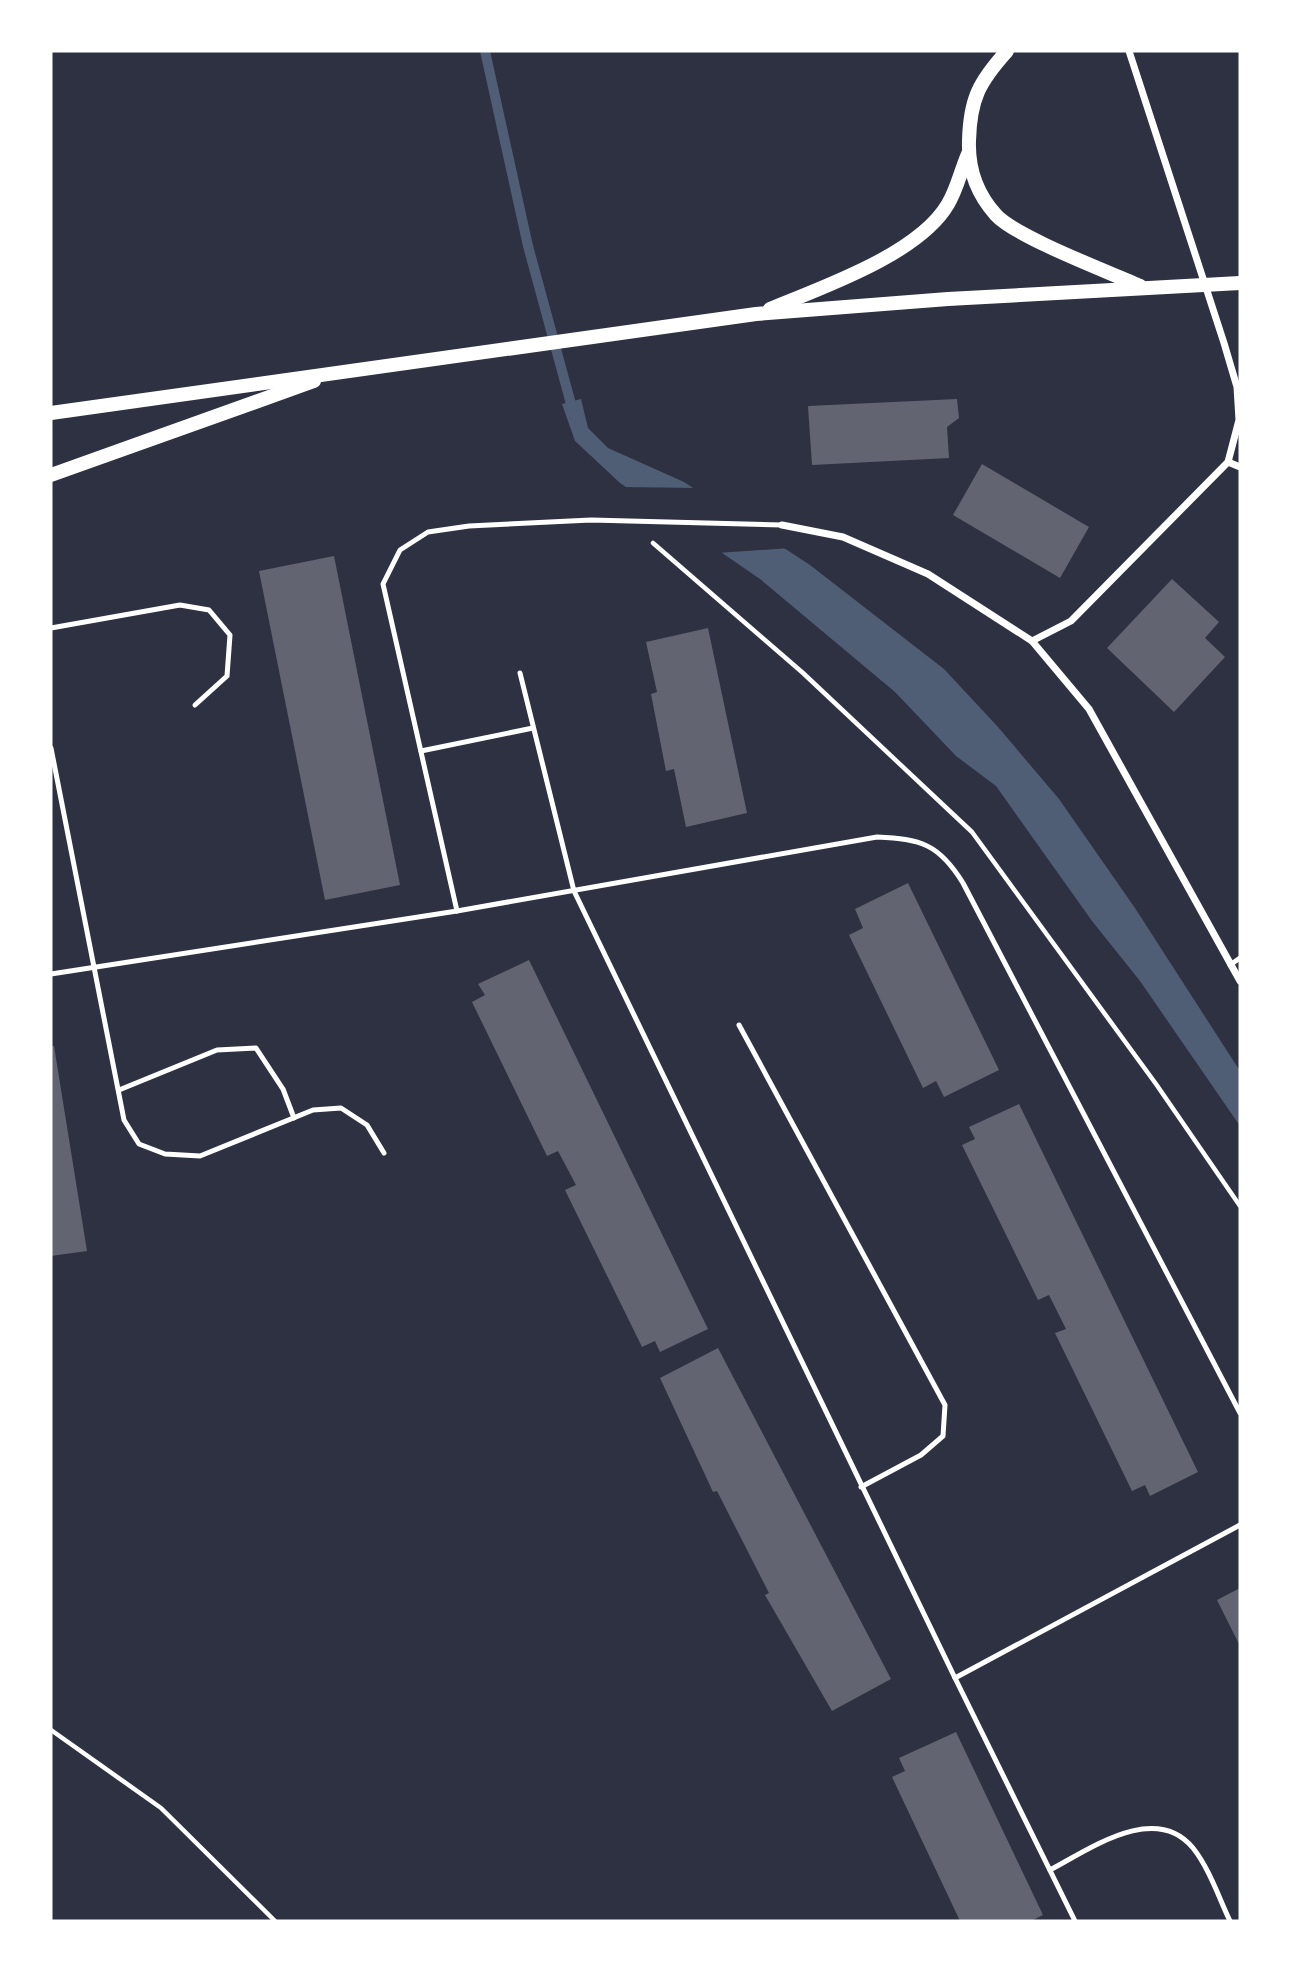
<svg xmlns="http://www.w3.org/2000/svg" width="1291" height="1972" font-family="'Exo 2',sans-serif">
<rect width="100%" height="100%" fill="#2d3142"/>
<path fill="#4f5d75" d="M581,399l7,29 20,20 76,34 126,83 134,104 54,58 61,72 76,109 105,163v55l-100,-145 -48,-60 -96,-135 -40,-30 -61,-64 -135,-113 -140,-96 -45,-42 -13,-37z"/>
<path fill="#2d3142" d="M621,487l77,1 93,60 -74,5z"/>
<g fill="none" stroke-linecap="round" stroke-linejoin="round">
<path stroke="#4f5d75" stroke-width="10" d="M485,51l43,195 46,169"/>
</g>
<g fill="#626471">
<path d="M957,399l2,19 -12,9 2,31 -137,7 -4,-59z"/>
<path d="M982,464l107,63 -29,51 -107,-63z"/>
<path d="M334,556l66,329 -75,15 -66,-329z"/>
<path d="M1172,579l47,43 -14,16 20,19 -51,55 -67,-64z"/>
<path d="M708,628l39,185 -61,14 -12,-58 -8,2 -15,-77 6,-2 -11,-50z"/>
<path d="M908,883l91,187 -55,27 -8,-16 -13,7 -74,-153 14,-7 -8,-19z"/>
<path d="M529,960l179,369 -48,23 -5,-11 -13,6 -77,-157 11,-5 -18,-34 -11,5 -75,-154 13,-7 -7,-11z"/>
<path d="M51,1046h3l33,205 -36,5z"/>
<path d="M1019,1104l179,368 -48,24 -5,-11 -13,6 -77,-158 11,-4 -17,-34 -11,5 -76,-155 13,-6 -6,-12z"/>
<path d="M718,1348l173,331 -59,32 -67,-116 4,-2 -52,-102 -4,1 -53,-114z"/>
<path d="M1240,1588v58l-23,-46z"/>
<path d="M956,1732l87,183 -12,6h-71l-68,-144 13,-6 -6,-13z"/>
</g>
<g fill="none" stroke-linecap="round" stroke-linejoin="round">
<g stroke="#fff" stroke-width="4.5">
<path d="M653,543l150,130 169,159 184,252 84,122"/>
<path d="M51,1730l110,78 114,113"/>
</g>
<g stroke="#fff" stroke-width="5">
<path d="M51,628l129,-23 29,5 21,25 -3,41 -32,29"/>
<path d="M520,673l54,218 381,787"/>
<path d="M51,748l73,372 15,24 26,10 35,2 113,-46 28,-2 26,17 17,28"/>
<path d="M421,751l112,-23"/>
<path d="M457,911l-74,-327 17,-34 28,-18 41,-6 122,-6 191,5"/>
<path d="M1230,965l10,-7"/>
<path d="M51,974l406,-63 420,-74c44,2 62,7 86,46l277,530"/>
<path d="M739,1025l206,380 -2,31 -22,19 -60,32"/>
<path d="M119,1090l98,-40 39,-2 27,41 11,29"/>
<path d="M1050,1870c40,-21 105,-68 143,-22 16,20 26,50 37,73"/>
<path d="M1075,1921l-120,-243 285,-153"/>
</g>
<g stroke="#fff" stroke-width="7">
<path d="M1228,462l12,5"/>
<path d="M782,525l61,12 85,37 104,67 57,68 151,272"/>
<path d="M1032,641l39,-20 157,-159 11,-42 -2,-33 -13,-44 -95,-292"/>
</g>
<g stroke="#fff" stroke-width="14">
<path d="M1007,51c-28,31 -37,48 -38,90 -1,28 8,53 27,74 20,22 113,57 144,71"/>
<path d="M770,309c53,-22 149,-55 178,-105 9,-15 13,-34 20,-50"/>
<path d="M51,413l705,-99 192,-15 292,-16"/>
<path d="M51,475l263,-94"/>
</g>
</g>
<rect width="1291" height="1972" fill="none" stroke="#ffffff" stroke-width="105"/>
</svg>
